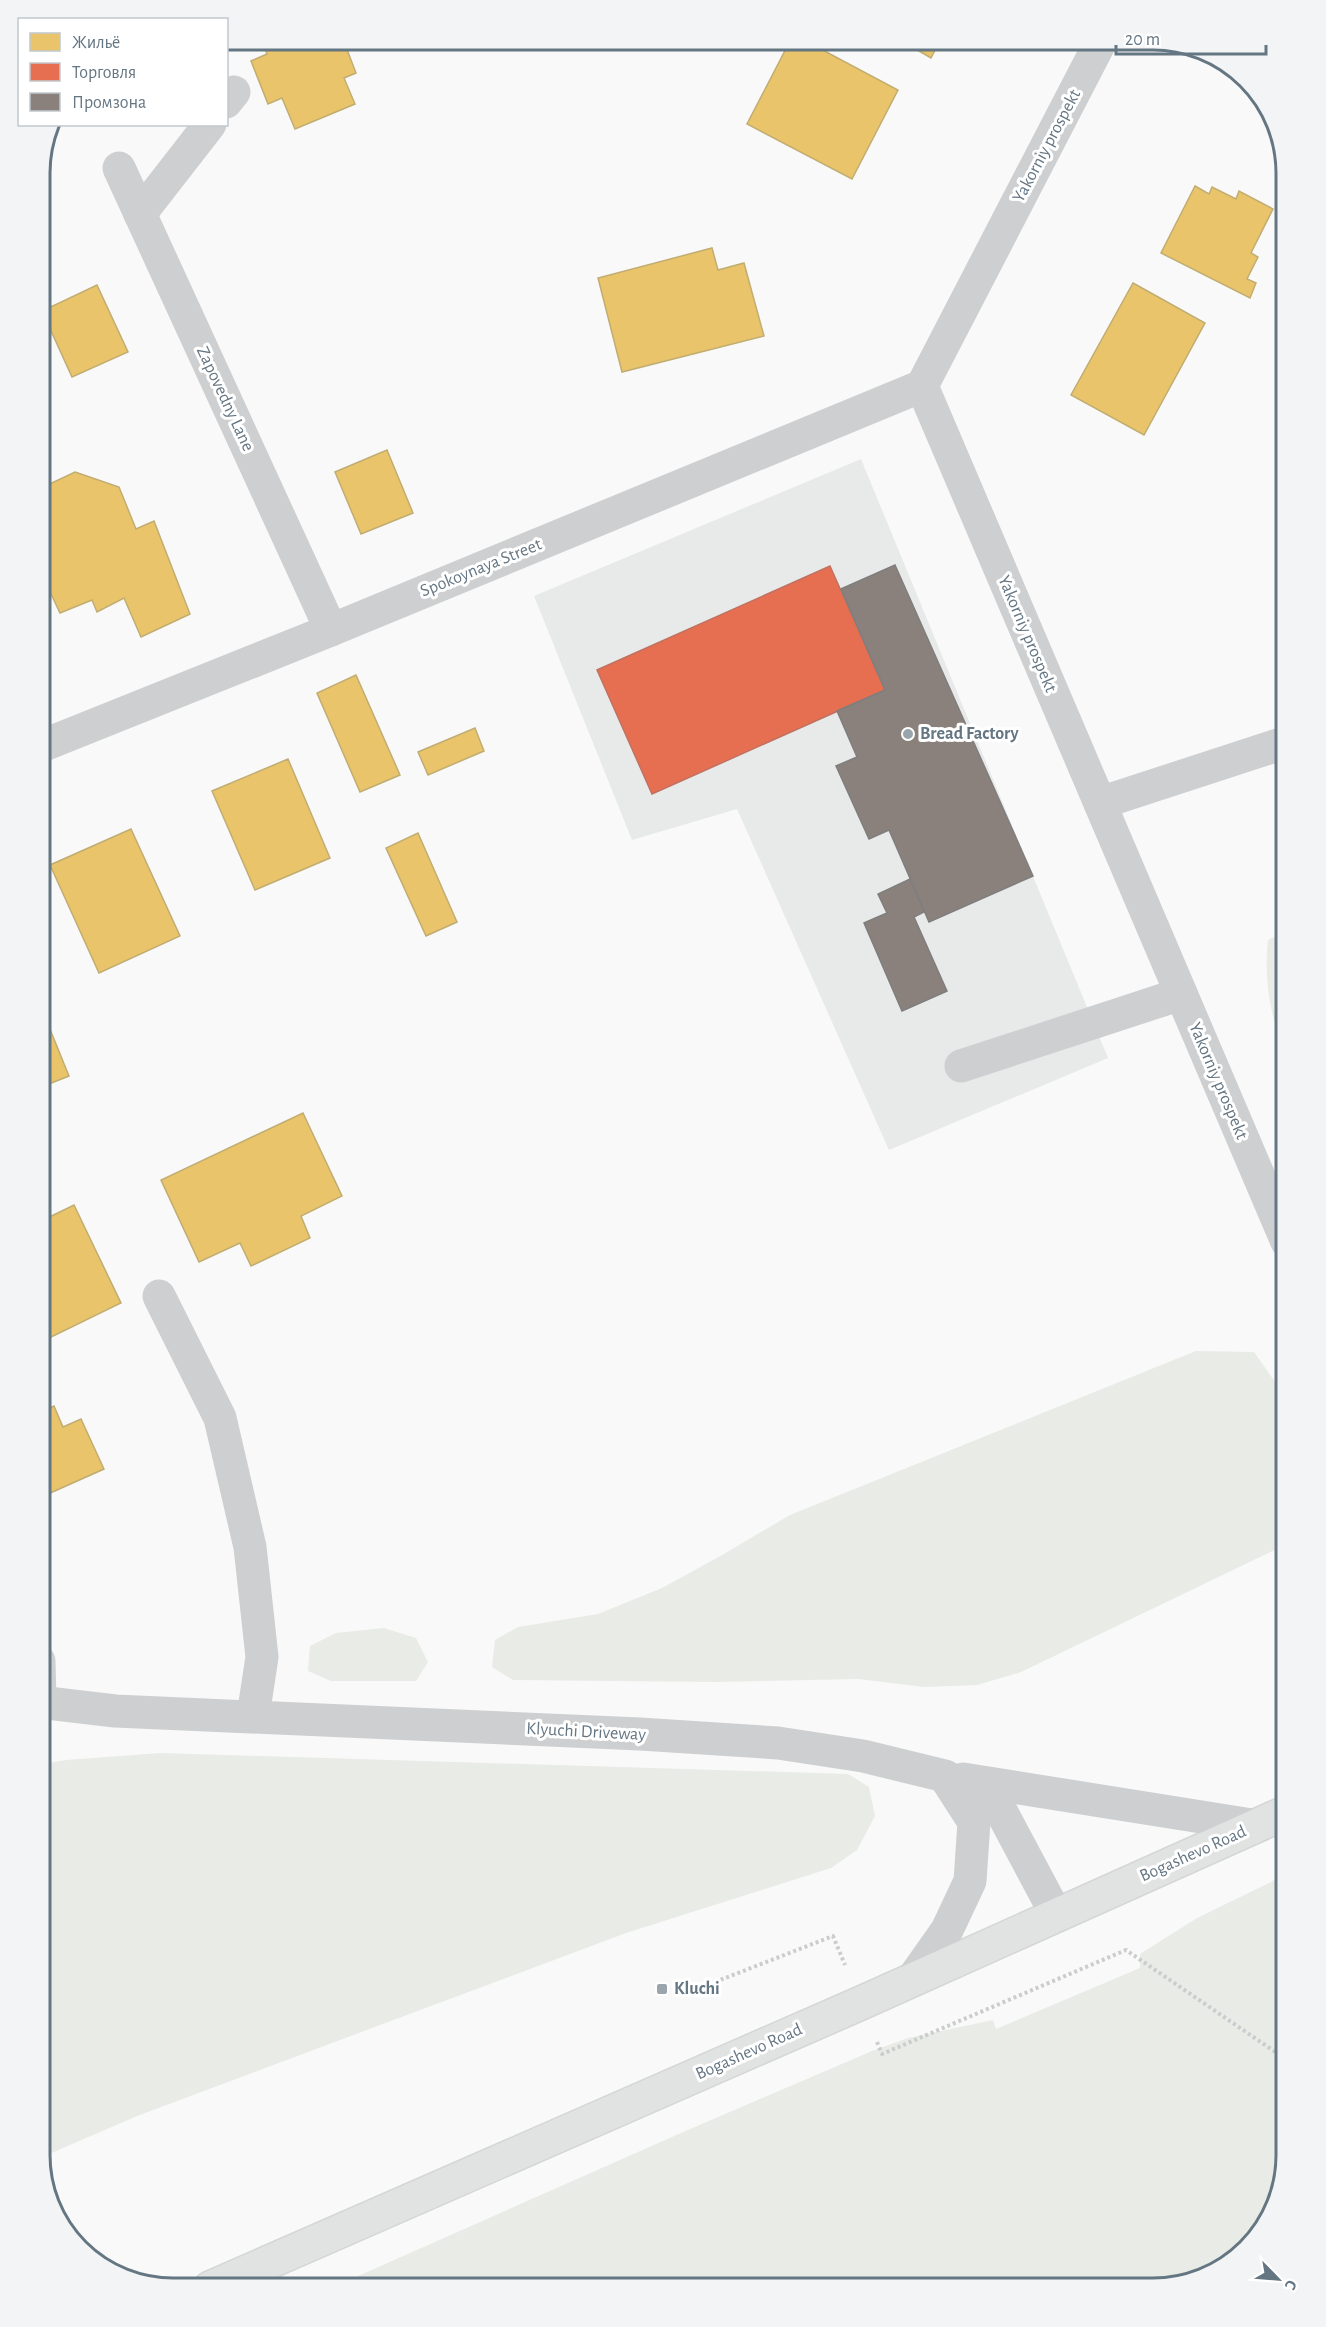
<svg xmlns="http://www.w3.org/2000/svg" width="1326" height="2327" font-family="'Alegreya Sans',sans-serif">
<rect width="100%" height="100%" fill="#f9f9f9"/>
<path fill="#e8e9e9" d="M861,459l247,599 -219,92 -152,-341 -105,31 -98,-244z"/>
<g fill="#e8ebe6">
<path d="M1287,931v120c-18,-29 -23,-77 -19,-111z"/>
<path d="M1196,1351l58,1 31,44 2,6v142l-266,128 -44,13 -53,2 -66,-8 -143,3 -202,-2 -21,-13 3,-27 23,-13 80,-13 64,-26 62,-34 66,-39z"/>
<path d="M384,1628l32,10 12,24 -12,19h-85l-23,-10 2,-25 26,-13z"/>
<path d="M161,1753l687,21 21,13 6,29 -18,34 -26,18 -205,65 -489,183 -97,42 -1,-393 27,-5z"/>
<path d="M1287,1870v285l-22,74 -53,45 -58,14h-823l350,-155 191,-82 36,-13 85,-18 3,9 144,-61v-14l57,-36 74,-36z"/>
</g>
<g fill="#e9c46a" stroke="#c1ad72" stroke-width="1.5">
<path d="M261,39h82l13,34 -12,5 11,26 -60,25 -13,-31 -14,6 -17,-43 16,-7z"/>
<path d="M791,39h11l96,51 -46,89 -105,-55z"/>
<path d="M898,39h43l-10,19z"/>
<path d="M1195,186l14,8 3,-7 24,12 3,-8 34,18 -22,44 7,4 -11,22 9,4 -6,15 -89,-45z"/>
<path d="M712,248l6,22 26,-7 20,73 -142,36 -24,-94z"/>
<path d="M1133,283l72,40 -61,112 -73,-40z"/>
<path d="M97,285l31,67 -56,25 -30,-66z"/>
<path d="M387,450l26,63 -52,21 -26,-62z"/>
<path d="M75,472l44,15 17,42 18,-8 36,93 -49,23 -17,-39 -27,14 -5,-12 -32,13 -21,-45v-79z"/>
<path d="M356,675l44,100 -40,17 -43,-99z"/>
<path d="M475,728l9,23 -56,24 -10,-23z"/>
<path d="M288,759l42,99 -75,32 -43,-99z"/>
<path d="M131,829l49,107 -81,37 -49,-108z"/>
<path d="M418,833l39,89 -31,14 -40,-88z"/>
<path d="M43,1012l26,64 -30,12v-74z"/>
<path d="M303,1113l39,83 -41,20 9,22 -59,28 -11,-23 -41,19 -38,-82z"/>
<path d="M74,1205l47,98 -78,38 -4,-9v-110z"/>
<path d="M54,1406l9,21 18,-8 23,50 -65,29v-85z"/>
</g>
<path fill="#e76f51" stroke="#c07160" stroke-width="1.5" d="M830,566l55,124 -233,104 -55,-124z"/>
<g fill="#8a817c" stroke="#7f7e7e" stroke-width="1.5">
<path d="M895,565l138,311 -104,46 -40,-92 -20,9 -33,-73 21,-9 -20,-46 48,-21 -44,-101z"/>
<path d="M910,879l14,33 -10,5 33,74 -45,20 -38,-88 23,-10 -9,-19z"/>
</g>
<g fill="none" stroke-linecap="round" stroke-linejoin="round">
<g stroke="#d5d6d7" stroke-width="36">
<path id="major" d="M210,2288l651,-285 426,-191"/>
</g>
<g stroke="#cbcccd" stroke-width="4" stroke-dasharray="3 3" stroke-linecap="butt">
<path d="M715,1982l118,-46 12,29"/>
<path d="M877,2042l5,12 244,-104 161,110"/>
</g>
<g stroke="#cecfd0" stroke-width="33">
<path d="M1102,39l-180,347 365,856"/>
<path d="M226,102l8,-10"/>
<path d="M119,168l212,462"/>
<path d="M140,214l70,-90"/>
<path d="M39,747l292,-117 591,-244"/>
<path d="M1100,803l187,-61"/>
<path d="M961,1066l220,-72"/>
<path d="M159,1296l61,122 30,129 12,110 -9,59"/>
<path d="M39,1661l1,41"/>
<path d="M39,1702l76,9 525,23 138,9 85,13 82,20 55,33 57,107"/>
<path d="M963,1779l295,47"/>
<path d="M911,1981l36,-51 23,-49 4,-59 -27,-42"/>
</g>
<use href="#major" stroke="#e1e2e2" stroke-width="33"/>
</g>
<g fill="#99a4ac" stroke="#fff" stroke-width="2">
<circle cx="908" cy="734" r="6"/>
<rect x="656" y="1983" width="12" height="12" rx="3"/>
</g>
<g text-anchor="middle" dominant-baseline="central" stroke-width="6" stroke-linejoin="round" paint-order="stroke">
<g font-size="18" fill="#657683" stroke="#fff">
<text transform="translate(1047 146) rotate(-62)">Yakorniy prospekt</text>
<text transform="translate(225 399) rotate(65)">Zapovedny Lane</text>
<text transform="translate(481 568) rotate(-22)">Spokoynaya Street</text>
<text transform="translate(1027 634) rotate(67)">Yakorniy prospekt</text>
<text transform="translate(1218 1081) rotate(67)">Yakorniy prospekt</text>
<text transform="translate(586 1732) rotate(3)">Klyuchi Driveway</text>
<text transform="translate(1193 1854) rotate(-24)">Bogashevo Road</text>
<text transform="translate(749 2052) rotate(-24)">Bogashevo Road</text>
</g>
<g font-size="18" font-weight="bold" fill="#657683" stroke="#fff" text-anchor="start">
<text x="920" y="734">Bread Factory</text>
<text x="674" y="1989">Kluchi</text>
</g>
</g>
<path d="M0 0H1326V2327H0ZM173 50H1153A123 123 0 0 1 1276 173V2155A123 123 0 0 1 1153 2278H173A123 123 0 0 1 50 2155V173A123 123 0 0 1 173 50Z" fill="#f3f4f5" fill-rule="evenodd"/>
<path fill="none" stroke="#657683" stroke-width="3" d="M173 50H1153A123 123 0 0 1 1276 173V2155A123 123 0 0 1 1153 2278H173A123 123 0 0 1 50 2155V173A123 123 0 0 1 173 50Z"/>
<rect x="18" y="18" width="210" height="108" fill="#ffffff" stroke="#c1c8cd" stroke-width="1.5"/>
<rect x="30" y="33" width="30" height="18" fill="#e9c46a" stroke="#c1c8cd" stroke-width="1.5"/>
<text x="72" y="48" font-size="18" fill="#657683">Жильё</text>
<rect x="30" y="63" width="30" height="18" fill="#e76f51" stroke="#c1c8cd" stroke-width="1.5"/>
<text x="72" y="78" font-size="18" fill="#657683">Торговля</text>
<rect x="30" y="93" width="30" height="18" fill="#8a817c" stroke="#c1c8cd" stroke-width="1.5"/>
<text x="72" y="108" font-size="18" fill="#657683">Промзона</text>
<g transform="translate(1278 2279) rotate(115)" stroke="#ffffff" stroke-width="4.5" paint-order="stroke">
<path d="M0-4.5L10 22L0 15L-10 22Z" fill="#657683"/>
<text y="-9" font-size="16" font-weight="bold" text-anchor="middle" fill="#657683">С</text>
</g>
<path d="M1116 45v9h150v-9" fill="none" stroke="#657683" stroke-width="3"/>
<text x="1125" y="45" font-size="18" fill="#657683" stroke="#ffffff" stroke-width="4.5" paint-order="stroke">20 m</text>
</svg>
